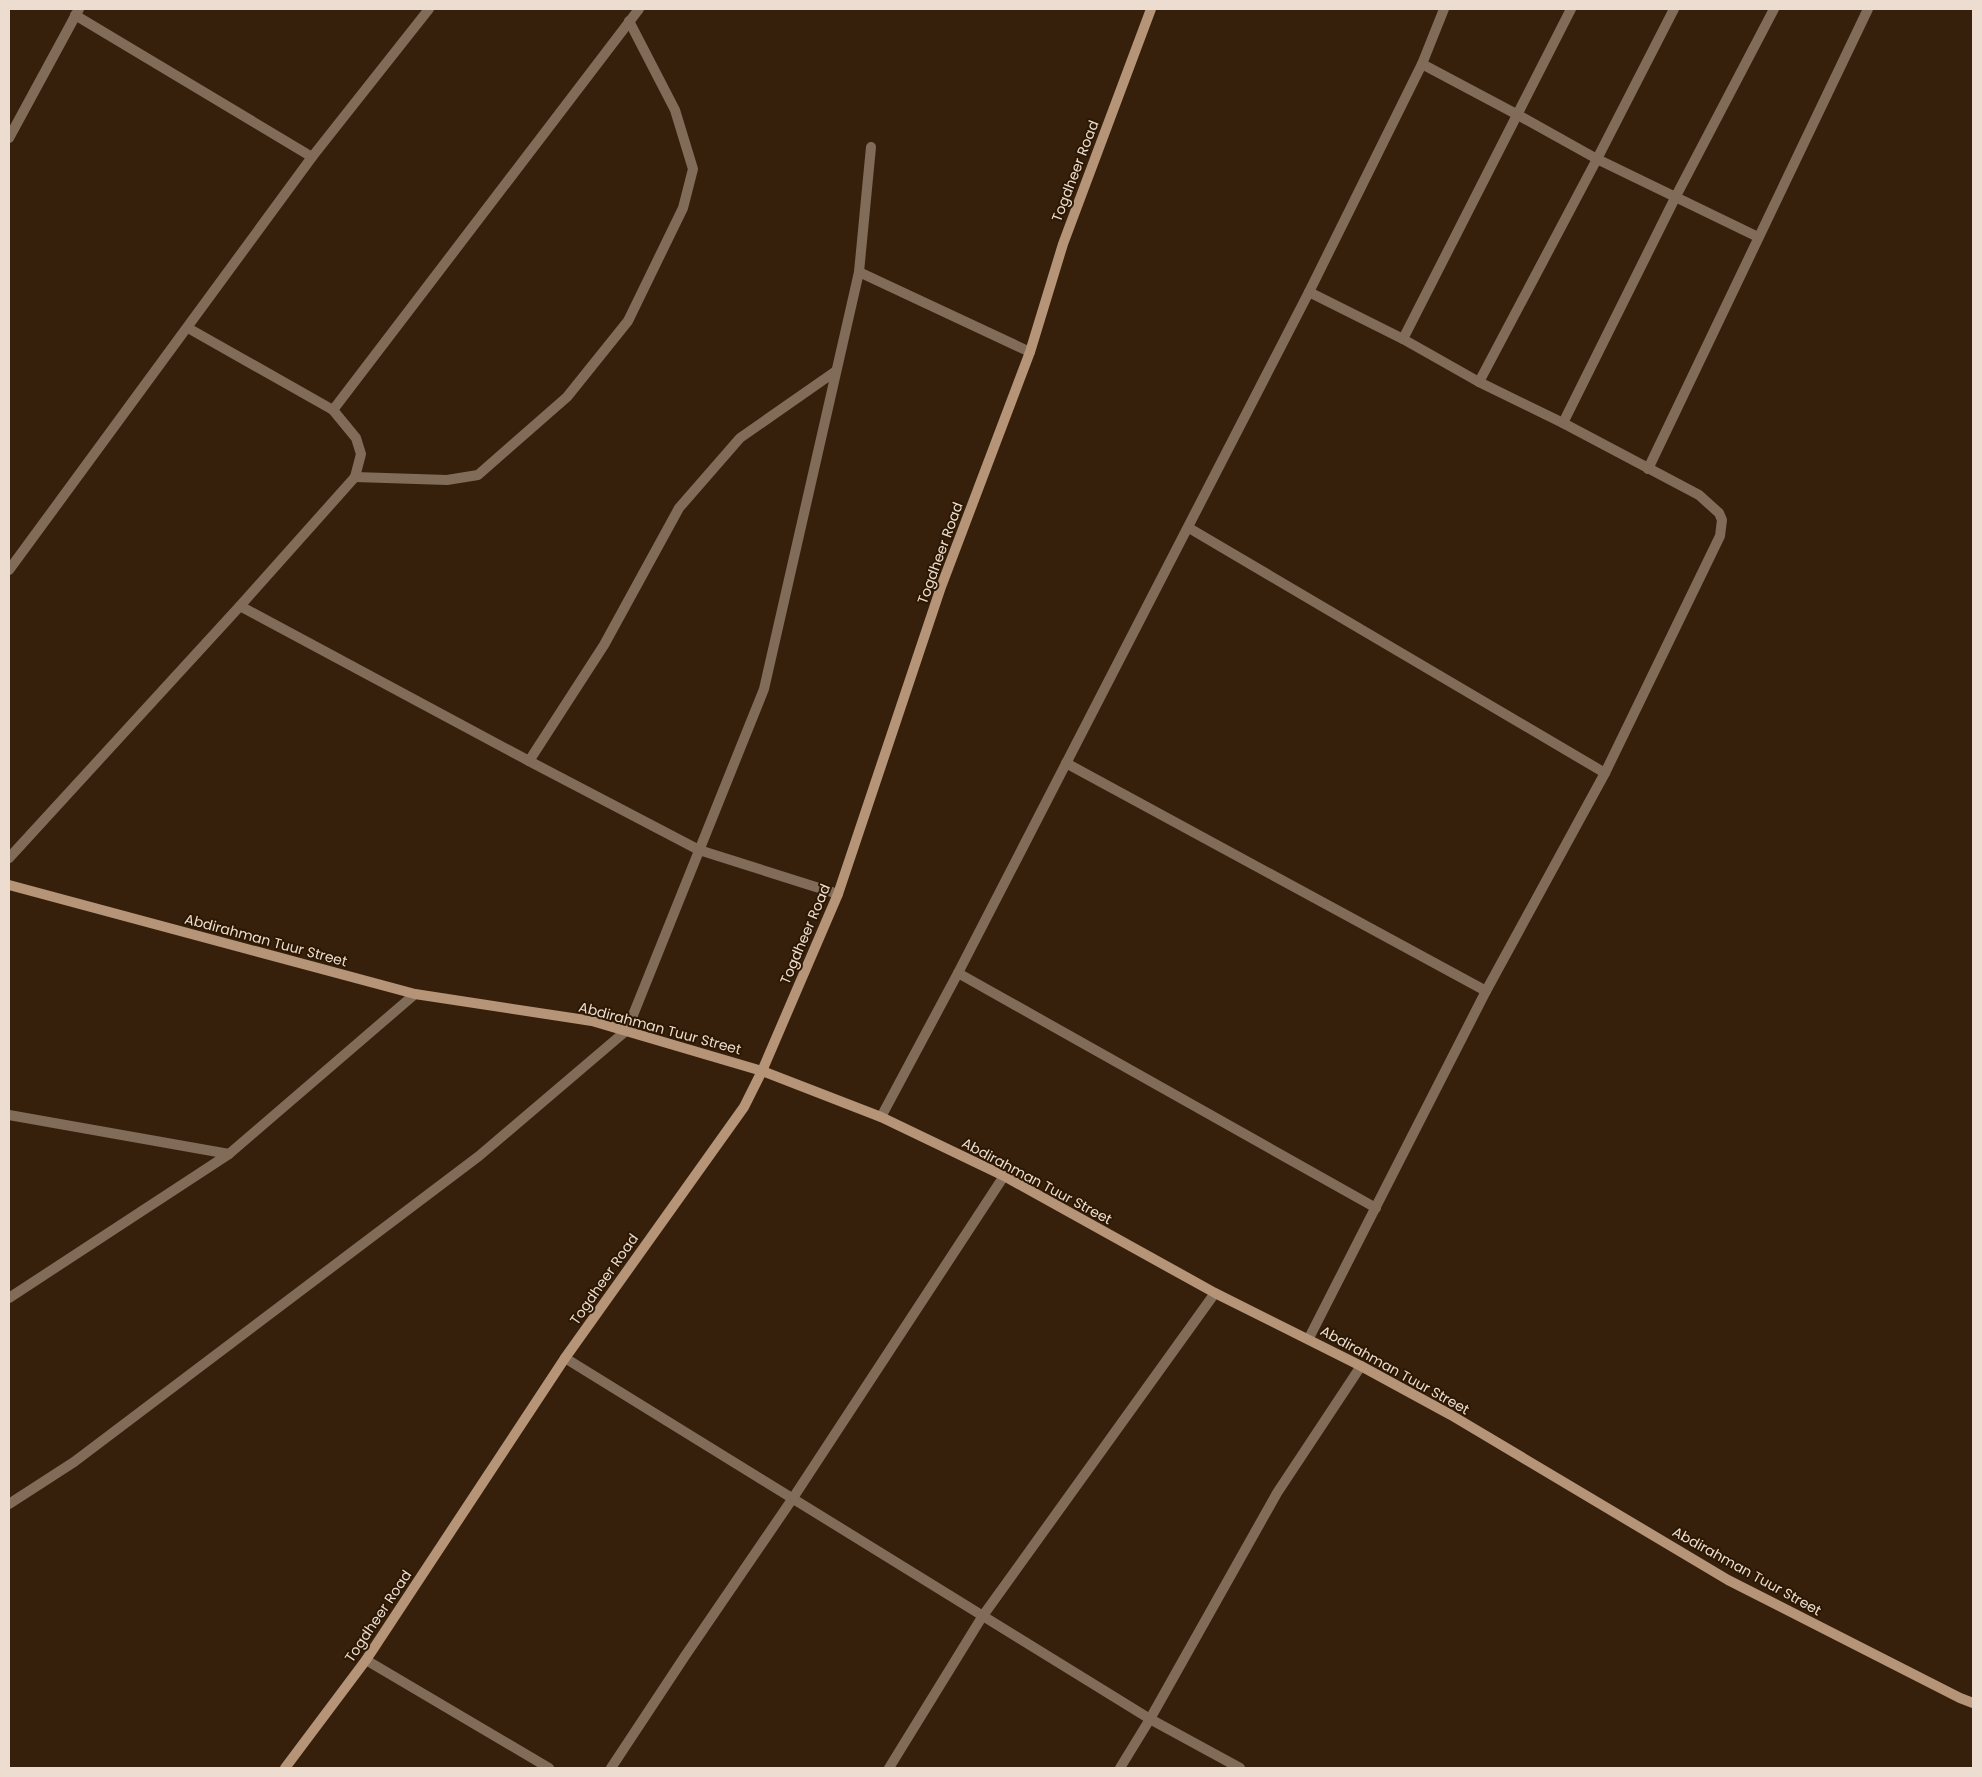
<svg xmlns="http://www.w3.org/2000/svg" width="1982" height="1777" font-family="Poppins,sans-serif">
<rect width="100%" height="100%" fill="#37200b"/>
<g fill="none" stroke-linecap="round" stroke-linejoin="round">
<g stroke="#816c5a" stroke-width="10">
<path d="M75,15l237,142"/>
<path d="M1422,64l96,51 79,44 161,78"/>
<path d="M9,138l70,-129"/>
<path d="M859,272l171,80"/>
<path d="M1309,292l94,47 76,43 84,41 136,72 20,18 3,7 -2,16 -115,237 -119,218 -177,347"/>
<path d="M1403,339l168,-330"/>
<path d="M1479,382l118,-223 77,-150"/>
<path d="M333,410l306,-401"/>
<path d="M1563,423l113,-227 98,-187"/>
<path d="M1648,469l220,-460"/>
<path d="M355,477l92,3 31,-5 89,-78 61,-76 55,-113 10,-39 -18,-59 -46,-89"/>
<path d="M1189,528l416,245"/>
<path d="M9,570l303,-413 117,-148"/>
<path d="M240,606l289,155 170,89 139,44"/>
<path d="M529,761l75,-116 75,-137 61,-70 96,-67"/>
<path d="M1066,763l420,228"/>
<path d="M9,858l231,-252 115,-129 6,-23 -5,-16 -23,-28 -145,-82"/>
<path d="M958,973l418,235"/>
<path d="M9,1115l220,39"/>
<path d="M881,1117l77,-144 351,-681 113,-228 22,-55"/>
<path d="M9,1298l220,-144 186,-160"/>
<path d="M565,1358l585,361 90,49"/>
<path d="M9,1504l65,-42 405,-306 148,-126 137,-341 95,-417 12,-125"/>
<path d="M366,1660l183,108"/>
<path d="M611,1768l74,-112 108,-158 211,-322"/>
<path d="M889,1768l93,-151 233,-324"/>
<path d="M1120,1768l30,-49 127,-226 84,-127"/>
</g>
<g stroke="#b69477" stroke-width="10">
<path d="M9,885l406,109 177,27 170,50 119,46 123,59 211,117 146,73 90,49 277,165 232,118 13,5"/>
<path d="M285,1768l81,-108 199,-302 179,-251 18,-36 76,-177 103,-307 89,-235 33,-108 88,-235"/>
</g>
</g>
<g text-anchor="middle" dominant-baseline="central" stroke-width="4" stroke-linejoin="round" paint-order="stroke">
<g font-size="14" fill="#ecddd0" stroke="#2c1702">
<text transform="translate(1075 171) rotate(-69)">Togdheer Road</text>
<text transform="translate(940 553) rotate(-70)">Togdheer Road</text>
<text transform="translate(805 934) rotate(-67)">Togdheer Road</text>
<text transform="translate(266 940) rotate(15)">Abdirahman Tuur Street</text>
<text transform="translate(660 1028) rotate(15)">Abdirahman Tuur Street</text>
<text transform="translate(1037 1181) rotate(28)">Abdirahman Tuur Street</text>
<text transform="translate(604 1279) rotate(-55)">Togdheer Road</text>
<text transform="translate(1395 1370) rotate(29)">Abdirahman Tuur Street</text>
<text transform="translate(1747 1571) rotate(29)">Abdirahman Tuur Street</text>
<text transform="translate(378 1616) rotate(-56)">Togdheer Road</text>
</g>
</g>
<rect width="1982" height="1777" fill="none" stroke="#ecddd0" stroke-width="20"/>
</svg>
